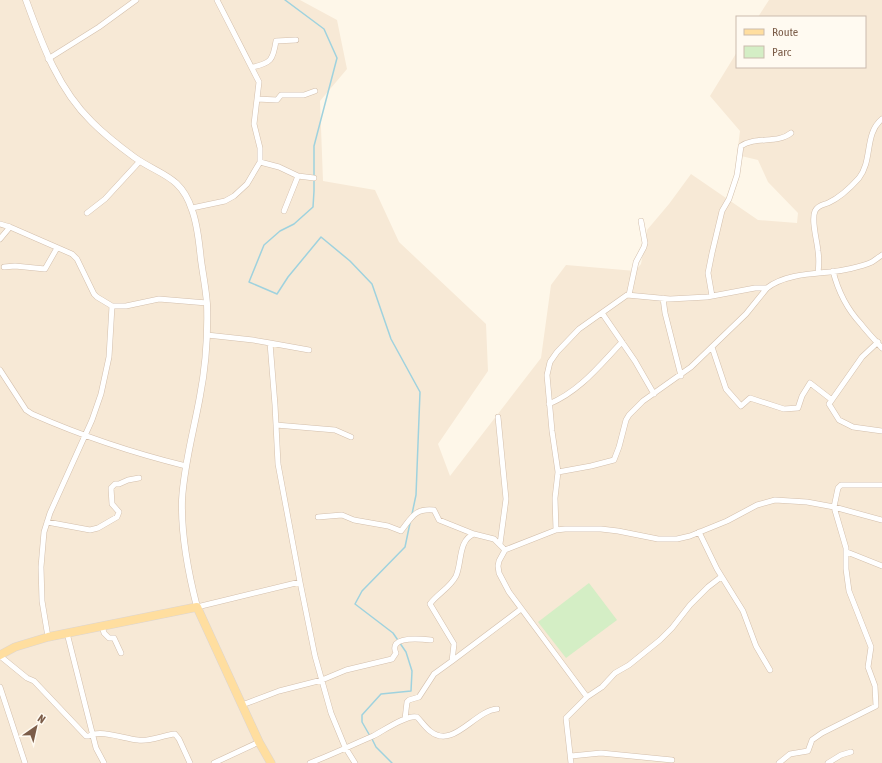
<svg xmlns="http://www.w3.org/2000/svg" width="882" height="763" viewBox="0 0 882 763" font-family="'Asap Condensed',sans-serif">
<rect width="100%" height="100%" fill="#fef7e9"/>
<path fill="#f7e9d6" d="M0 0H300L337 20 347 69 320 101 323 181 375 190 399 242 486 324 488 371 438 444 450 476 541 358 551 285 566 265 635 271 641 264 647 230 669 204 691 174 758 220 797 223 798 213 768 182 758 160 737 155 740 131 710 96 737 52V67H865V17H758L769 0H882V763H0Z"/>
<path fill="#d4eec5" d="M589 583 617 620 566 658 538 622Z"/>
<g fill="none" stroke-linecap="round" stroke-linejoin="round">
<path stroke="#9fd2de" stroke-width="1.5" d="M285 0 324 29 337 58 314 146V191L313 207 294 224 280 231 264 245 249 282 277 294 288 277 321 237 350 261 372 284 391 339 420 392 416 495 412 514
M370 736 362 722V715L381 694 411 691 412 671 406 652 393 633 355 604 362 591 405 547 410 523
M372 739 376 747 392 763"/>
<defs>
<path id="minor" d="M48 59 99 27 136 0
M253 67C271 63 273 60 276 41L296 40
M257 99 277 100 281 95H304L315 91
M260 162 279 167 298 176 314 178
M192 208 225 201 234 196 247 184 260 162V148L254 124 259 82 217 0
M284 211 298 176
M87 213 105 199 140 161
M0 224 10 227 72 254 77 259 94 294 97 297 112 306
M0 239 10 227
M4 267 15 266 45 269 57 248
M833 271C838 291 847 309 861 324 867 332 875 340 882 348
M818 273C819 265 819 258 818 251 817 240 811 220 815 211 818 205 823 205 828 203 839 198 851 187 859 178 873 160 864 134 882 119
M629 295 636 262 644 247 645 243 641 221
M712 296 708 273 712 253 722 211 729 199 737 175 741 146C755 136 778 144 791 133
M663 298 665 313 681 376
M602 313 635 361 654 394
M207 335 253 340 270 343 275 405 278 464 300 582 315 656 331 713 345 747 355 763
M878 342 862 357 829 404 839 420 853 427 882 431
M270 343 309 350
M712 347 726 389 741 406 750 398 784 409 798 408 802 396 810 383 832 400
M0 370 26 410 32 414C82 436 133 453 186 466
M549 404C580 391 599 366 622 342
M498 417 506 499 500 544
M276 425 335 430 351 437
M558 472 552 431 547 375 550 362 557 352 579 329 627 295 670 299 707 297 755 288H767
M318 517 342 515 354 520 388 526 401 531C412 517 415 508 434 510L439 520 474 534
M47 522 90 530 98 528 117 517 119 512 112 504 111 488 115 484H119L128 480 139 478
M556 530 555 498 558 472 591 466 614 460 619 447 626 420 629 415 643 401 691 367 746 314 767 288C784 275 809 274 830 272 841 271 861 267 872 262 875 260 879 257 882 255
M699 532 717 569 743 611 756 646 770 670
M847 552 882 566
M197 607 300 582
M102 626 104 633 109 638H114L121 653
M67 633 96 748 104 763
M48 637 42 601 41 567 44 532 50 513 92 420 101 394 109 357 112 306H126L159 299 207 303
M0 656 27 678 34 681 86 736H89C100 729 125 739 138 740 150 742 163 735 175 734L179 739 190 763
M452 661 521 609
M0 687 25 763
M587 697 602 687 615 673 629 665 660 640 672 628 690 605 708 587 721 577
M242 705 279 691 322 680 346 670 392 659 396 653C395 651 394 647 396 644 402 637 422 639 431 640
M405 719 407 702 409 700 419 697 434 674 452 661 454 644 430 604C437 594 450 588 456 576 462 563 458 540 474 534L494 539 505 550
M571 756 601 753 672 760
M214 763 259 742
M310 763C331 755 352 745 373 736 383 731 407 714 417 717 421 721 425 727 430 731 453 750 474 711 497 709
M571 763 566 718 587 697 509 592 499 573 498 566 499 561 505 550 556 530 565 529H601L618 531 658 539H677L690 536 727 521 757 505 775 500 807 502 834 507 882 520
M779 763 790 754 808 751 812 740 822 733 876 706 875 686 868 667 871 647 849 591 846 569V548L834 507 838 488 841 485H882
M828 763 841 755 851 752"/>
<path id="tertiary" d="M26 0C42 44 58 89 92 122 104 134 119 146 134 157 159 175 181 175 192 210 198 226 199 243 201 260 203 275 206 289 207 304 208 335 206 365 200 396 194 430 184 464 182 500 181 536 188 572 197 607"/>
<path id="primary" d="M0 655 15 647 48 637 197 607 259 742 271 763"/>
</defs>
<use href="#minor" stroke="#d3bfac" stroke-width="6"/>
<use href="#tertiary" stroke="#d3bfac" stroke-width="7"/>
<use href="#primary" stroke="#ddd5d0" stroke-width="9"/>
<use href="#minor" stroke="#fff" stroke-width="5"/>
<use href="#tertiary" stroke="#fff" stroke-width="6"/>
<use href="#primary" stroke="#ffde9f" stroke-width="8"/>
</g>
<rect x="736" y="16" width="130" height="52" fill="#fffaf1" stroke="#cbbbae"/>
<rect x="744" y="29" width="20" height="6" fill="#ffde9f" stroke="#cbbbae"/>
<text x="772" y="36" font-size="12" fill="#7c5d49">Route</text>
<rect x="744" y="46" width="20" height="12" fill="#d4eec5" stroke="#cbbbae"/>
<text x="772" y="56" font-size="12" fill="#7c5d49">Parc</text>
<g transform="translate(36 727) rotate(34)" stroke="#fffaf1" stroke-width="3" paint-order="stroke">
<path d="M0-3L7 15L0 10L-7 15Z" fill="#7c5d49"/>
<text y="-6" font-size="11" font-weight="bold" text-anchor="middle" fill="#7c5d49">N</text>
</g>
</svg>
